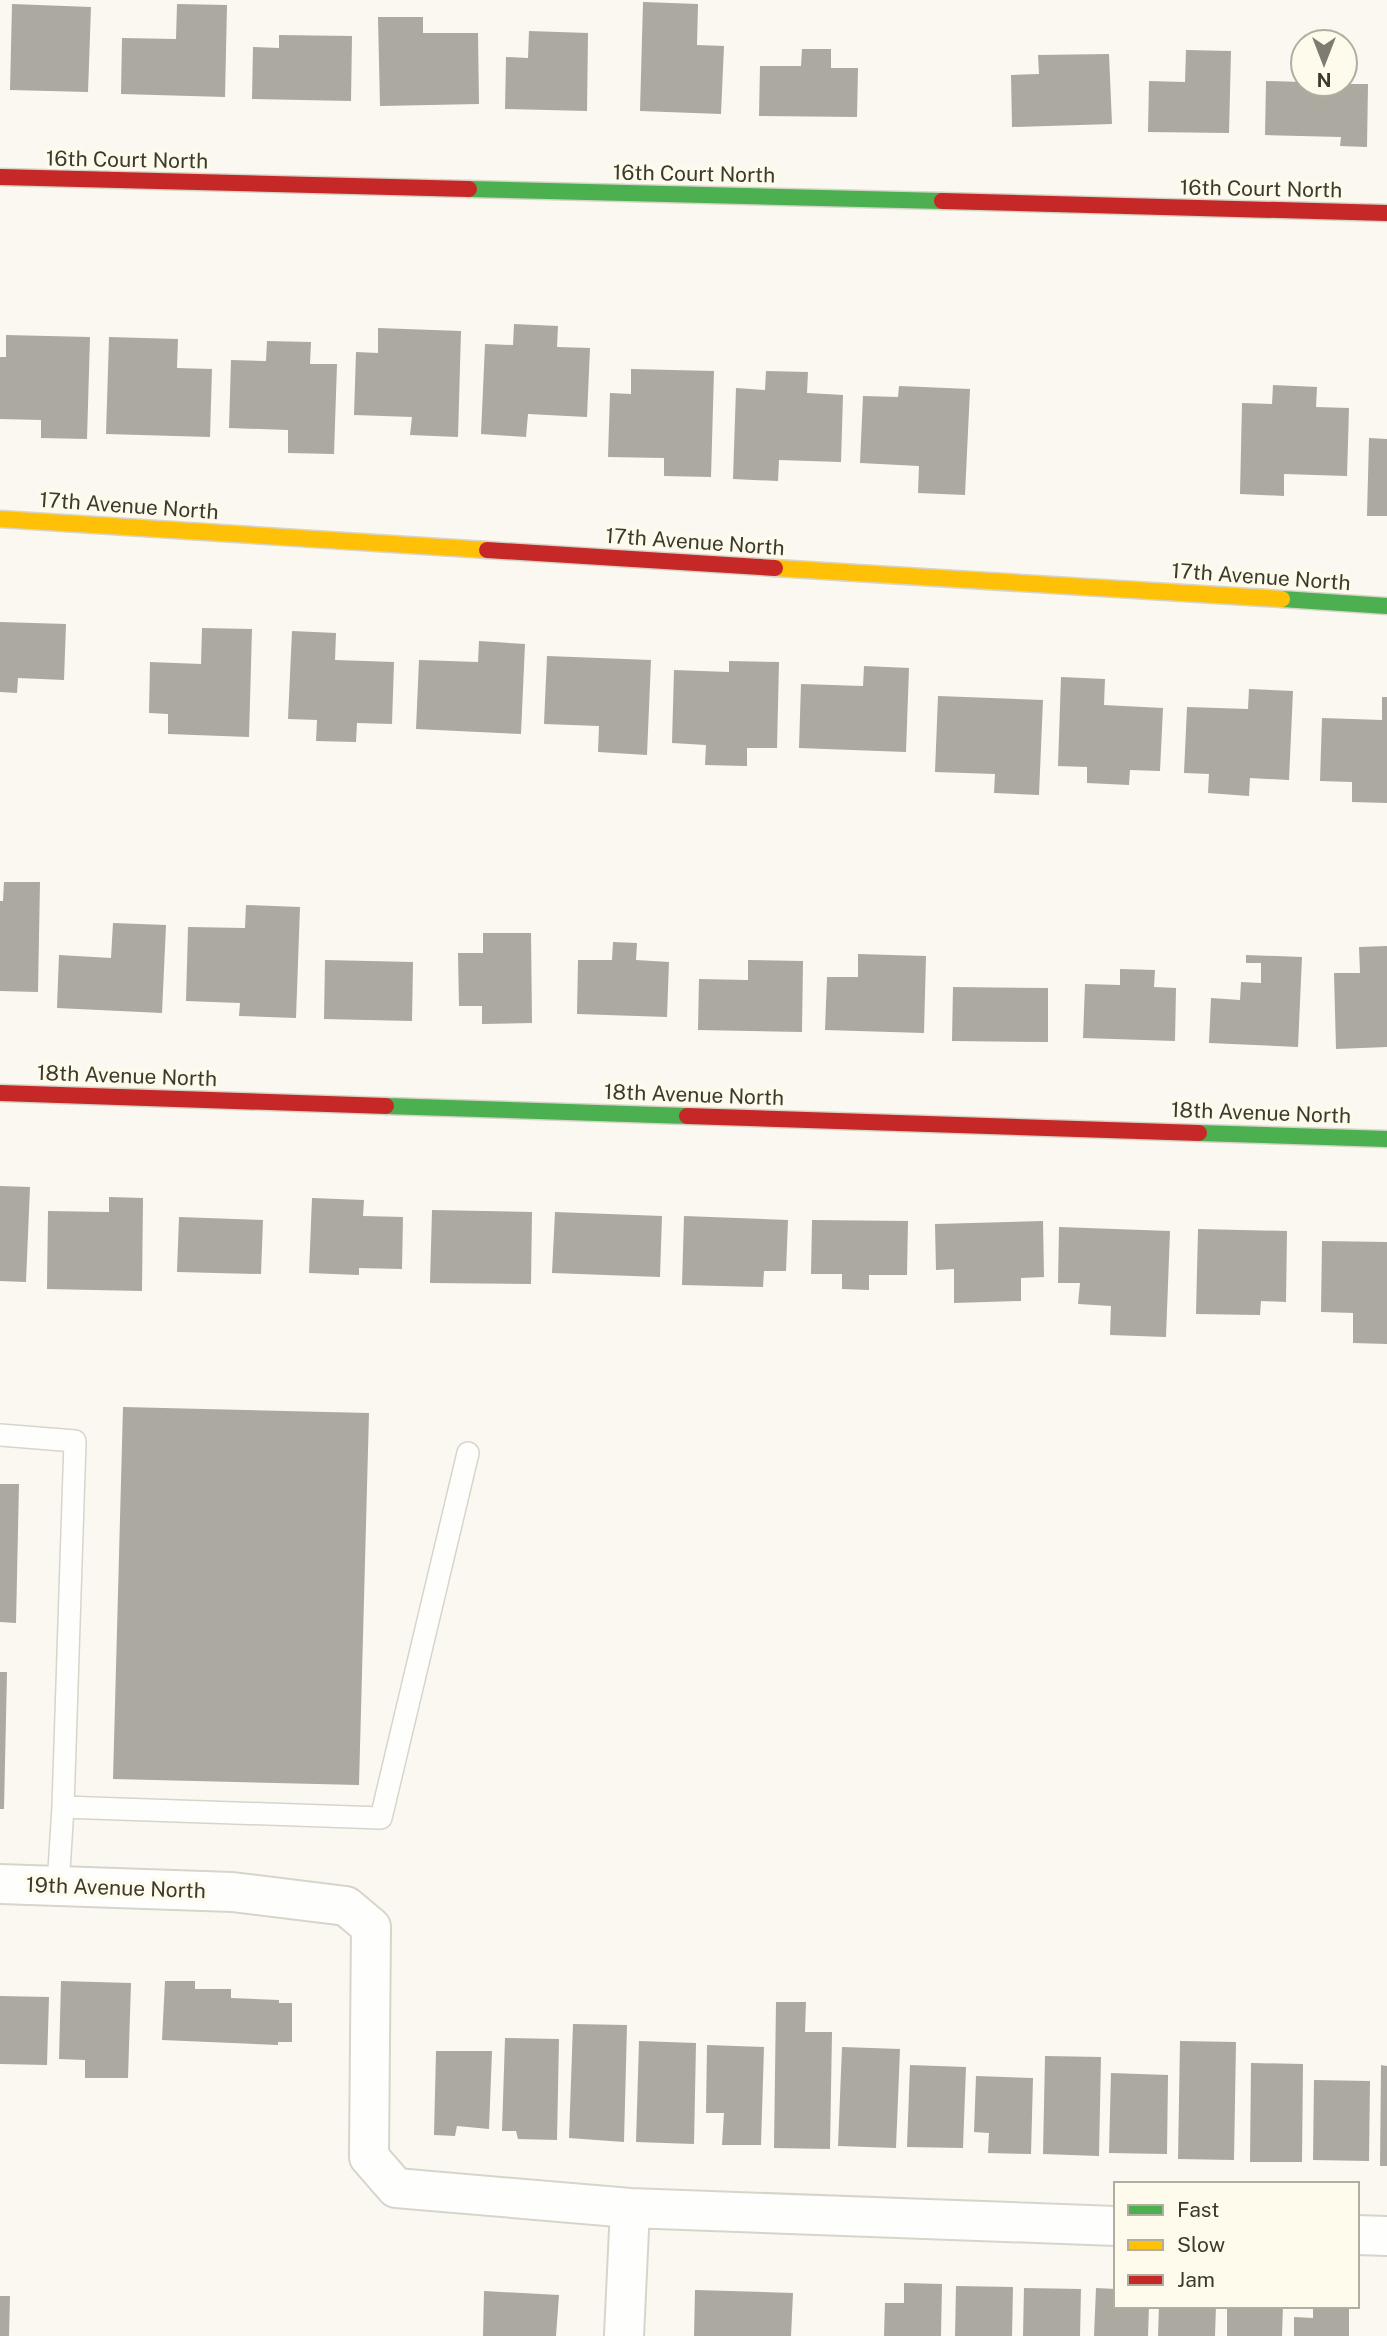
<svg xmlns="http://www.w3.org/2000/svg" width="1387" height="2336" viewBox="0 0 1387 2336" font-family="'Public Sans',sans-serif">
<rect width="100%" height="100%" fill="#faf8f1"/>
<path fill="#aba9a0" d="M643 2 698 4 697 45 724 46 721 114 640 111Z
M12 4 91 7 88 92 10 90Z
M177 4 227 5 225 97 121 94 122 38 176 39Z
M378 17H423V33H478L479 104 380 106Z
M529 31 588 33 587 111 505 109 506 57 528 58Z
M279 35 352 36 351 101 252 99 253 47 279 48Z
M802 49H831V68H858L857 117 759 116 760 66H801Z
M1186 50 1231 51 1229 133 1148 132 1149 81 1185 82Z
M1109 54 1112 124 1012 127 1011 75 1039 74 1038 55Z
M1266 81 1303 82V84H1368L1367 147 1340 146 1341 137 1265 135Z
M514 324 558 326 557 347 590 348 587 417 528 414 526 437 481 434 485 344 513 345Z
M378 328 461 331 458 437 410 435 412 417 354 415 356 352 378 353Z
M6 335 90 337 87 439 41 438V420L0 419V357H6Z
M109 337 178 339 177 368 212 369 210 437 106 434Z
M267 341 311 342 310 364H337L334 454 288 453V430L229 428 231 360 266 361Z
M631 369 714 371 711 477 664 476V458L608 457 610 393 631 394Z
M766 371 808 372 807 393 843 395 841 462 779 460 778 481 733 479 736 388 765 390Z
M1273 385 1317 387 1316 407 1349 408 1347 476 1284 474V496L1240 494 1242 403 1272 404Z
M899 386 970 389 965 495 918 493 919 466 860 463 863 396 898 397Z
M1369 438 1387 439V516H1367Z
M0 622 66 624 64 680 18 678 17 693 0 692Z
M202 628 252 629 249 737 168 734V714L149 713 150 662 201 664Z
M292 631 336 633 335 660 394 662 392 724 357 723 356 742 316 741 317 720 288 719Z
M479 641 525 644 521 734 416 729 419 660 478 662Z
M547 656 651 660 647 755 598 752 599 726 544 724Z
M729 661 779 662 777 748H747V766L705 765 706 745 672 743 674 670 729 672Z
M864 666 909 668 906 752 799 748 801 684 863 686Z
M1061 677 1105 679 1104 705 1163 708 1160 771 1130 770 1129 785 1087 783V767L1058 766Z
M1249 689 1293 691 1289 780 1250 778 1249 796 1208 793 1209 774 1184 773 1187 707 1248 709Z
M938 696 1043 700 1039 795 994 793 995 774 935 772Z
M1382 697H1387V803L1352 802V782L1320 781 1322 718 1382 720Z
M4 882H40L38 992 0 991V901H3Z
M246 905 300 907 296 1018 239 1016 240 1003 186 1001 188 927 245 928Z
M113 923 166 925 162 1013 57 1008 59 955 111 958Z
M483 933H531L532 1023 482 1024V1006H459L458 953H483Z
M613 942 637 943 636 960 669 962 667 1017 577 1014 578 960H612Z
M1387 946V1047L1336 1049 1334 973H1360L1359 947Z
M858 954 926 956 924 1033 825 1030 827 977H858Z
M1246 955 1302 957 1298 1047 1209 1043 1211 998 1240 1000 1241 982 1261 983V963H1246Z
M325 960 413 962 412 1021 324 1019Z
M748 960 803 961 802 1032 698 1030 699 979 748 980Z
M1120 969 1155 970 1154 987 1176 988 1175 1041 1083 1038 1085 984 1120 985Z
M953 987 1048 988V1042L952 1041Z
M0 1186 30 1187 26 1282 0 1281Z
M109 1197 143 1198 142 1291 47 1289 48 1211 109 1212Z
M312 1198 364 1200 363 1216 403 1217 402 1269 359 1268V1275L309 1273Z
M432 1210 532 1212 531 1284 430 1283Z
M555 1212 662 1216 660 1277 552 1273Z
M684 1216 788 1220 786 1271H764L763 1287 682 1285Z
M179 1217 263 1220 261 1274 177 1272Z
M812 1220 908 1221 907 1275H869V1290L842 1289V1274H811Z
M1043 1221 1044 1277 1021 1278V1301L954 1303V1269L936 1270 935 1224Z
M1059 1227 1170 1231 1166 1337 1110 1335 1111 1306 1078 1304 1080 1283H1058Z
M1198 1229 1287 1231 1286 1302 1261 1301 1260 1315 1196 1314Z
M1322 1241 1387 1242V1344L1353 1343V1313L1321 1312Z
M123 1407 369 1413 359 1785 113 1779Z
M0 1484H19L16 1623 0 1622Z
M0 1672H7L4 1809H0Z
M61 1981 131 1983 128 2078H85V2060L59 2059Z
M165 1981H195V1989H231V1998L279 2000V2003H292V2042H278V2045L162 2040Z
M0 1996 49 1997 47 2065 0 2064Z
M776 2002H806L805 2032H832L830 2149 774 2148Z
M573 2024 627 2025 624 2142 569 2138Z
M505 2038 559 2039 557 2140 518 2139 516 2131H502Z
M639 2041 696 2043 694 2144 636 2142Z
M1180 2041 1236 2042 1234 2160 1178 2159Z
M707 2045 764 2047 761 2145H722L724 2113H706Z
M842 2047 900 2049 896 2148 838 2146Z
M436 2051H492L489 2129 457 2126 455 2136 434 2135Z
M1045 2056 1101 2057 1099 2156 1043 2154Z
M1251 2063 1303 2064 1302 2162H1250Z
M910 2065 966 2067 963 2148 907 2147Z
M1381 2065 1387 2066V2166H1380Z
M1111 2073 1168 2075 1167 2154 1109 2153Z
M976 2076 1033 2078 1031 2154 988 2153 989 2133 974 2132Z
M1314 2080 1370 2081 1369 2161 1313 2160Z
M904 2283 942 2284 941 2336H884L885 2303H904Z
M956 2286 1013 2287 1012 2336H955Z
M1024 2288 1081 2289 1080 2336H1023Z
M1096 2288 1116 2289V2306H1149L1148 2336H1094Z
M695 2290 793 2293 791 2336H694Z
M484 2291 559 2295 556 2336H483Z
M0 2296H10L9 2336H0Z
M1159 2306H1216L1215 2336H1158Z
M1227 2306H1283L1282 2336H1227Z
M1313 2306H1349V2336H1294V2317L1313 2318Z"/>
<g fill="none" stroke-linecap="round" stroke-linejoin="round">
<defs>
<path id="lane" d="M0 1435 75 1441 63 1807
M58 1886 63 1807 381 1818 468 1453"/>
<path id="street" d="M0 1884 232 1892 346 1906 371 1927 369 2157 396 2188 630 2208 1116 2226
M1357 2235 1387 2236
M624 2336 630 2208"/>
<path id="fast" d="M469 189 942 201
M1282 599 1387 606
M386 1106 687 1116
M1199 1133 1387 1139"/>
<path id="slow" d="M0 519 487 550
M775 568 1282 599"/>
<path id="jam" d="M0 177 469 189
M942 201 1387 213
M487 550 775 568
M0 1093 386 1106
M687 1116 1199 1133"/>
</defs>
<use href="#lane" stroke="#d7d5ca" stroke-width="24"/>
<use href="#street" stroke="#d7d5ca" stroke-width="42"/>
<use href="#fast" stroke="#d7d5ca" stroke-width="19"/>
<use href="#slow" stroke="#d7d5ca" stroke-width="19"/>
<use href="#jam" stroke="#d7d5ca" stroke-width="19"/>
<use href="#lane" stroke="#fefefd" stroke-width="21"/>
<use href="#street" stroke="#fefefd" stroke-width="38"/>
<use href="#fast" stroke="#4caf50" stroke-width="16"/>
<use href="#slow" stroke="#ffc107" stroke-width="16"/>
<use href="#jam" stroke="#c62828" stroke-width="16"/>
</g>
<g text-anchor="middle" stroke-width="7" stroke-linejoin="round" paint-order="stroke">
<g font-size="21" fill="#3c3a2b" stroke="#fefbed">
<text transform="translate(127 160) rotate(1)" y="7">16th Court North</text>
<text transform="translate(694 174) rotate(1)" y="7">16th Court North</text>
<text transform="translate(1261 189) rotate(1)" y="7">16th Court North</text>
<text transform="translate(129 506) rotate(4)" y="7">17th Avenue North</text>
<text transform="translate(695 542) rotate(4)" y="7">17th Avenue North</text>
<text transform="translate(1261 577) rotate(4)" y="7">17th Avenue North</text>
<text transform="translate(127 1076) rotate(2)" y="7">18th Avenue North</text>
<text transform="translate(694 1095) rotate(2)" y="7">18th Avenue North</text>
<text transform="translate(1261 1113) rotate(2)" y="7">18th Avenue North</text>
<text transform="translate(116 1888) rotate(2)" y="7">19th Avenue North</text>
</g>
</g>
<rect x="1114" y="2182" width="245" height="126" fill="#fefbed" stroke="#b0ae9f" stroke-width="2"/>
<rect x="1128" y="2205" width="35" height="10" fill="#4caf50" stroke="#b0ae9f" stroke-width="2"/>
<text x="1177" y="2217" font-size="21" fill="#3c3a2b">Fast</text>
<rect x="1128" y="2240" width="35" height="10" fill="#ffc107" stroke="#b0ae9f" stroke-width="2"/>
<text x="1177" y="2252" font-size="21" fill="#3c3a2b">Slow</text>
<rect x="1128" y="2275" width="35" height="10" fill="#c62828" stroke="#b0ae9f" stroke-width="2"/>
<text x="1177" y="2287" font-size="21" fill="#3c3a2b">Jam</text>
<g transform="translate(1324 63) rotate(180)"><circle r="33" fill="#fefbed" stroke="#b0ae9f" stroke-width="2"/>
<path d="M0-5L12 26L0 18L-12 26Z" fill="#7e7c70"/>
<text y="-10" font-size="19" font-weight="bold" text-anchor="middle" fill="#3c3a2b">N</text>
</g>
</svg>
